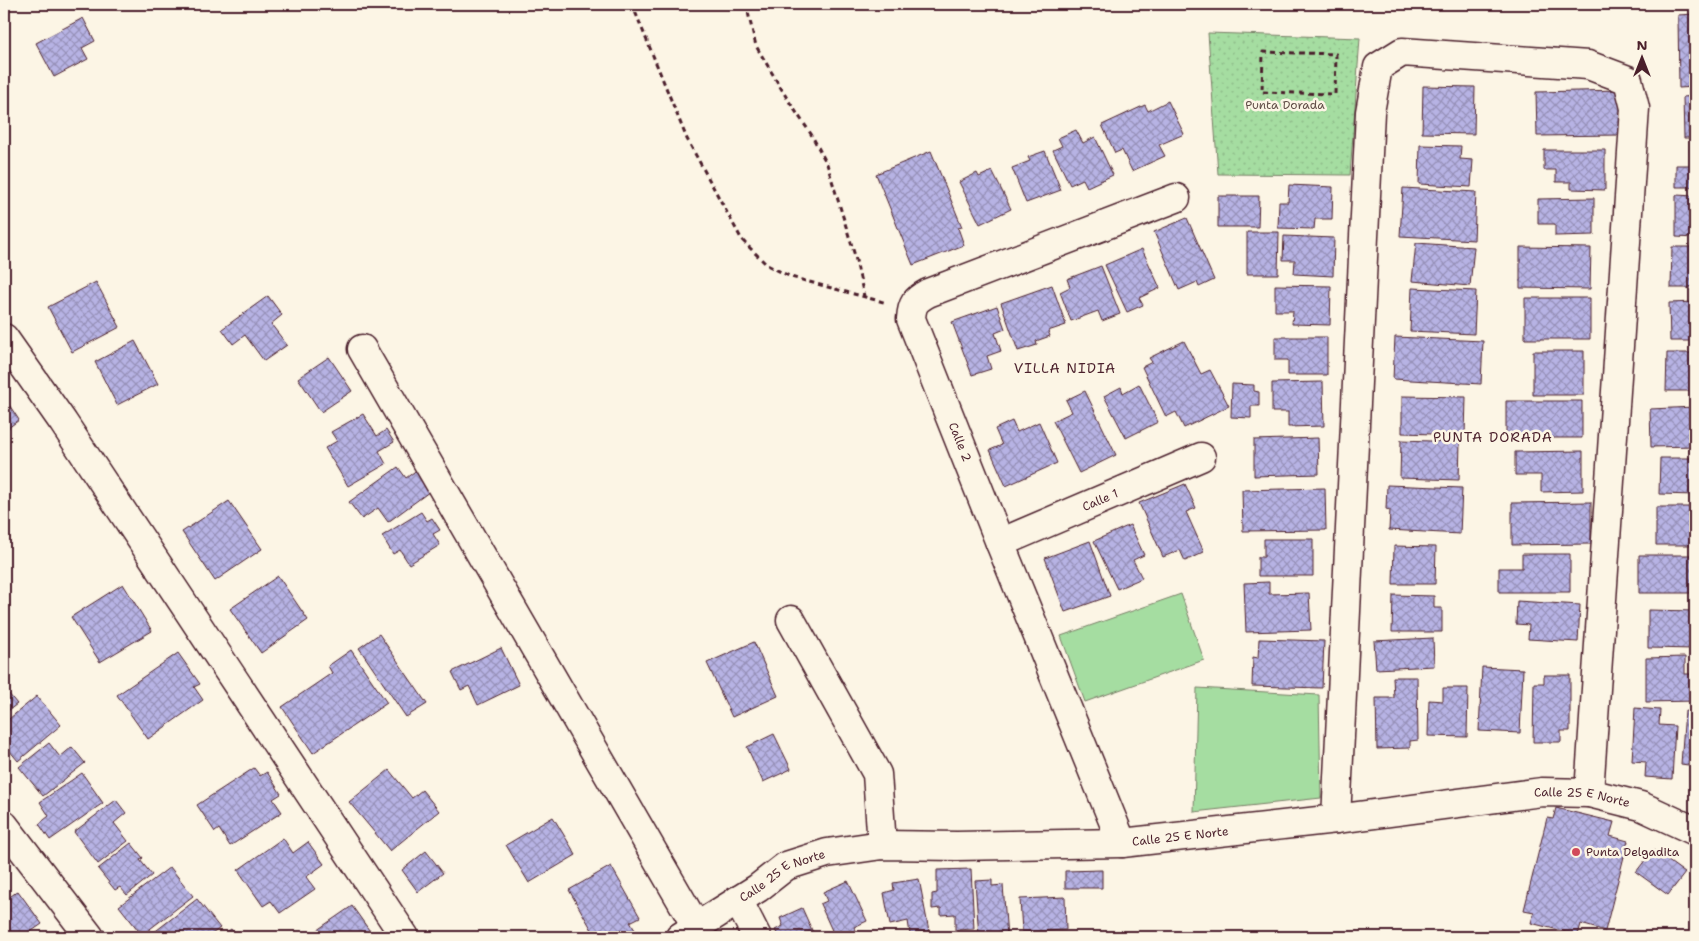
<svg xmlns="http://www.w3.org/2000/svg" width="1699" height="941" viewBox="0 0 1699 941" font-family="'Shantell Sans',sans-serif">
<defs>
<pattern id="park-dots" width="8" height="8" patternUnits="userSpaceOnUse" patternTransform="scale(1.25)"><rect width="8" height="8" fill="#a5dda1"/><path d="M2 2h.1M6 6h.1" fill="none" stroke="#90bd8b" stroke-width="1.8" stroke-linecap="round"/></pattern>
<pattern id="building-cross-hatch" width="8" height="8" patternUnits="userSpaceOnUse" patternTransform="scale(1.25)"><rect width="8" height="8" fill="#b7b3e4"/><path d="M0 0l8 8M0 8l8-8" fill="none" stroke="#9791b9"/></pattern>
</defs>
<rect width="100%" height="100%" fill="#fcf5e5"/>
<filter id="ink" filterUnits="userSpaceOnUse"><feTurbulence type="fractalNoise" baseFrequency=".02" numOctaves="2"/><feDisplacementMap in="SourceGraphic" scale="10" xChannelSelector="R" yChannelSelector="G"/><feConvolveMatrix kernelMatrix="1 2 1 2 8 2 1 2 1" color-interpolation-filters="sRGB"/></filter>
<g filter="url(#ink)">
<path fill="#a5dda1" stroke="#787e66" d="M1181 594 1204 660 1085 702 1061 636Z
M1197 688 1319 695 1321 798 1194 812Z"/>
<path fill="url(#park-dots)" stroke="#787e66" d="M1208 33 1360 38 1350 175 1218 174Z"/>
<path fill="url(#building-cross-hatch)" stroke="#4a1f2b" d="M1695 14V87L1679 88 1678 15Z
M83 18 95 41 82 48 88 59 54 77 36 43Z
M1423 86 1475 87 1474 134 1422 133Z
M1620 90 1621 135 1537 136 1536 92Z
M1695 96V138H1684L1683 97Z
M1168 101 1184 134 1159 145 1165 156 1132 171 1122 150 1115 153 1102 125 1145 105 1148 111Z
M1076 130 1083 143 1095 137 1113 175 1087 187 1083 179 1070 185 1053 150 1062 146 1058 138Z
M1420 145 1461 146 1460 159 1473 160 1471 187 1419 184Z
M1690 149H1695V187H1676V165H1691Z
M1544 150H1605V190L1571 189V182H1556V170H1544Z
M931 151 962 227 958 228 964 245 913 265 876 174Z
M1045 151 1061 190 1026 203 1012 168 1030 161 1028 157Z
M992 171 1011 209 980 224 959 182 977 173 979 177Z
M1289 185 1333 187 1332 219H1315L1314 229 1278 228 1279 202H1288Z
M1403 188 1476 192 1474 240 1400 236Z
M1676 195 1695 196V238L1676 237Z
M1218 196H1259L1258 227H1218Z
M1594 198V235L1555 236V224H1538V199Z
M1187 218 1214 280 1199 287 1197 282 1179 290 1154 232Z
M1247 232H1279L1278 274H1247Z
M1284 236 1334 238 1333 276 1294 274 1295 260H1283Z
M1416 243 1474 247 1470 286 1412 281Z
M1520 247 1591 248 1590 289 1520 288Z
M1672 247H1695V288H1671Z
M1142 249 1160 288 1139 298 1143 305 1127 312 1105 265Z
M1101 266 1120 314 1102 321 1098 311 1071 321 1060 292 1070 287 1067 279Z
M96 282 120 327 72 352 48 307Z
M1052 285 1066 325 1048 331 1050 336 1036 341 1037 345 1018 351 1001 303Z
M1275 285 1331 286 1330 325 1292 324 1293 311H1275Z
M1412 288 1476 291 1474 334 1410 331Z
M268 296 282 315 271 324 287 345 264 361 245 335 233 344 222 329Z
M1525 298H1590V339H1525Z
M1695 302V341H1670L1669 303Z
M997 306 1005 329 995 333 1001 351 987 356 991 369 972 375 952 322Z
M1275 337H1327V375H1288V360H1275Z
M1395 337 1483 341 1481 384 1393 379Z
M135 341 158 384 117 405 95 362Z
M1184 341 1201 374 1210 370 1229 406 1184 428 1176 412 1166 417 1142 367 1152 362 1149 358Z
M1533 351H1584V395H1533Z
M1667 353H1695V391H1666Z
M329 357 352 391 321 412 298 378Z
M1323 382 1324 426 1288 427V412H1272V383Z
M1139 384 1158 422 1126 438 1104 396 1121 387 1123 393Z
M1232 384 1254 385V391L1259 392V406H1251V418L1231 417Z
M1085 391 1116 455 1079 473 1053 421 1072 412 1066 400Z
M1402 396 1466 397 1465 435 1402 433Z
M4 397 19 420 4 431Z
M1506 401H1582V438H1506Z
M1695 407V446L1651 447 1650 409Z
M363 414 377 436 386 430 394 442 379 451 386 464 348 486 325 448 337 441 331 432Z
M1012 421 1017 432 1039 422 1057 463 1006 486 990 450 1002 445 995 429Z
M1318 438 1319 474 1254 476V440Z
M1401 440 1460 442 1459 480 1400 478Z
M1583 451V491L1541 492V475H1515V452Z
M1660 458H1695V495L1659 494Z
M398 467 406 478 418 469 433 489 388 522 378 508 362 519 349 502Z
M1185 484 1196 508 1186 512 1204 552 1185 561 1180 550 1163 557 1139 503Z
M1387 485 1462 488 1460 534 1389 530 1390 510 1386 509Z
M1325 488 1326 530 1243 531 1242 490Z
M229 501 262 549 215 581 182 532Z
M1591 502V544L1512 545V503Z
M1656 507H1695V545H1656Z
M421 512 427 521 432 518 440 530 433 534 440 545 409 564 400 550 393 554 382 536Z
M1130 525 1144 555 1133 560 1142 578 1117 589 1094 541Z
M1264 539H1313V576H1258V557H1264Z
M1090 541 1110 596 1065 612 1045 558Z
M1394 546 1436 547 1435 584H1393Z
M1522 554H1570V592H1499V568H1522Z
M1639 555H1695V593H1639Z
M278 576 308 620 261 653 230 609Z
M1269 582V594L1309 593 1311 630 1246 632 1244 583Z
M123 584 152 631 100 662 71 617Z
M1393 595 1434 596V608H1442V632H1392Z
M1517 601 1580 605 1578 642 1528 639 1529 625 1516 624Z
M1648 610 1695 611V649L1648 648Z
M379 634 427 704 406 717 359 648Z
M1433 638 1434 666 1376 669 1374 641Z
M1259 639 1324 641 1322 688 1252 686 1253 657 1258 658Z
M754 642 778 696 732 717 707 663Z
M501 648 519 685 478 705 469 686 461 690 452 672Z
M351 650 387 703 313 753 282 707 332 673 328 666Z
M178 653 200 684 194 687 203 700 148 739 117 695Z
M1685 657V674H1695V701L1646 702V658Z
M1482 667 1523 669 1520 733 1479 731Z
M1544 675H1570V731H1561V742H1533L1534 683H1544Z
M1393 677H1417L1418 740 1410 741V748L1377 749 1376 698H1394Z
M4 688 17 704 4 714Z
M1443 688H1468L1467 737 1428 736 1429 700 1443 701Z
M37 696 61 725 18 761 4 744V723Z
M1635 708 1660 710 1659 725 1675 726 1672 779 1645 777 1646 762 1632 761Z
M1685 711 1695 712V766L1681 764Z
M774 734 791 769 763 782 747 747Z
M49 743 60 757 72 747 85 763 43 796 19 767Z
M254 768 260 776 267 772 281 794 273 799 282 812 230 846 219 829 215 832 197 805Z
M389 770 412 798 422 790 439 811 390 851 349 802Z
M82 773 103 803 50 840 39 824 49 816 40 802Z
M116 800 126 813 114 823 128 841 98 864 74 832Z
M1556 808 1614 822 1610 836 1628 841 1605 931 1581 924 1578 935 1531 923 1534 912 1524 910 1547 818 1553 819Z
M553 817 576 855 529 883 506 845Z
M283 838 293 853 308 842 324 864 306 877 315 889 280 913 271 901 263 906 238 870Z
M131 843 143 858 140 860 152 875 127 895 120 887 115 890 98 869Z
M1653 850 1685 873 1668 895 1636 872Z
M426 851 443 873 418 892 402 870Z
M611 866 640 917 630 922 635 930 622 937H615L611 930 596 937 569 890Z
M170 867 193 896 142 935 119 906Z
M971 869 974 929 955 930V914L941 915V908L932 909V894L937 893V870Z
M1102 870V888H1065V871Z
M919 879 929 931 910 934 908 921 890 925 884 893 894 890 893 883Z
M992 880V886L1003 885 1007 937H979L975 881Z
M848 881 867 921 854 927 859 937H835L820 904 827 901 823 892Z
M18 891 42 924 23 937H4V901Z
M1065 897 1066 930 1022 932 1020 899Z
M197 899 220 928 208 937H148Z
M352 906 374 937H307Z
M802 908 815 937H779L775 930 783 926 780 918Z
M231 929 237 937H220Z"/>
<g fill="none" stroke-linecap="round" stroke-linejoin="round">
<defs>
<g id="minor">
<path d="M4 338 63 422 405 937"/>
<path d="M362 349 696 926"/>
<path id="s1" d="M1000 543 1201 457"/>
<path d="M791 620 877 774 882 845"/>
<path d="M1336 819 1370 112 1378 67 1402 52 1588 65 1628 80 1635 108 1589 793"/>
<path d="M4 825 90 937"/>
<path d="M1122 843 1000 543 911 319C912 304 915 300 928 293L1176 198"/>
<path d="M738 900 757 937"/>
</g>
<g id="tertiary">
<path id="s2" d="M680 937 758 888 786 866 827 853 882 845 957 846 1122 843 1336 819 1542 792 1589 793 1641 806 1695 831"/>
</g>
</defs>
<use href="#minor" stroke="#4a1f2b" stroke-width="31"/>
<use href="#tertiary" stroke="#4a1f2b" stroke-width="31"/>
<path stroke="#4a1f2b" stroke-width="3" stroke-dasharray="5 4" stroke-linecap="butt" d="M632 4 687 139 742 240 767 265 791 277 887 303
M746 4 756 46 788 100 811 134 827 164 855 256 864 296
M1263 52 1336 54 1335 94 1262 92Z"/>
<use href="#minor" stroke="#fcf5e5" stroke-width="28"/>
<use href="#tertiary" stroke="#fcf5e5" stroke-width="28"/>
</g>
</g>
<circle fill="#d1495b" stroke="#fcf5e5" stroke-width="2" cx="1576" cy="852" r="5"/>
<g text-anchor="middle" stroke-width="5" stroke-linejoin="round" paint-order="stroke">
<g font-size="12" fill="#614e48" stroke="#fcf5e5">
<text x="1285" y="109">Punta Dorada</text>
</g>
<g font-size="12" fill="#4a1f2b" stroke="#fcf5e5">
<text transform="translate(960 442) rotate(68)" y="4">Calle 2</text>
<text dy="4" stroke="none"><textPath href="#s1" startOffset="109">Calle 1</textPath></text>
<text dy="4" stroke="none"><textPath href="#s2" startOffset="930">Calle 25 E Norte</textPath></text>
<text dy="4" stroke="none"><textPath href="#s2" startOffset="525">Calle 25 E Norte</textPath></text>
<text dy="4" stroke="none"><textPath href="#s2" startOffset="120">Calle 25 E Norte</textPath></text>
</g>
<g font-size="12" fill="#4a1f2b" stroke="#fcf5e5" text-anchor="start">
<text x="1586" y="856">Punta Delgadita</text>
</g>
<g font-size="14" letter-spacing="1" fill="#4a1f2b" stroke="#fcf5e5">
<text x="1065" y="373">VILLA NIDIA</text>
<text x="1493" y="442">PUNTA DORADA</text>
</g>
</g>
<rect width="1699" height="941" fill="none" stroke="#fcf5e5" stroke-width="20"/>
<rect x="10" y="10" width="1679" height="921" fill="none" stroke="#4a1f2b" stroke-width="2" filter="url(#ink)"/>
<g transform="translate(1642 58)" stroke="#fcf5e5" stroke-width="4" paint-order="stroke">
<path d="M0-4L9 19L0 12L-9 19Z" fill="#4a1f2b"/>
<text y="-8" font-size="14" font-weight="bold" text-anchor="middle" fill="#4a1f2b">N</text>
</g>
</svg>
